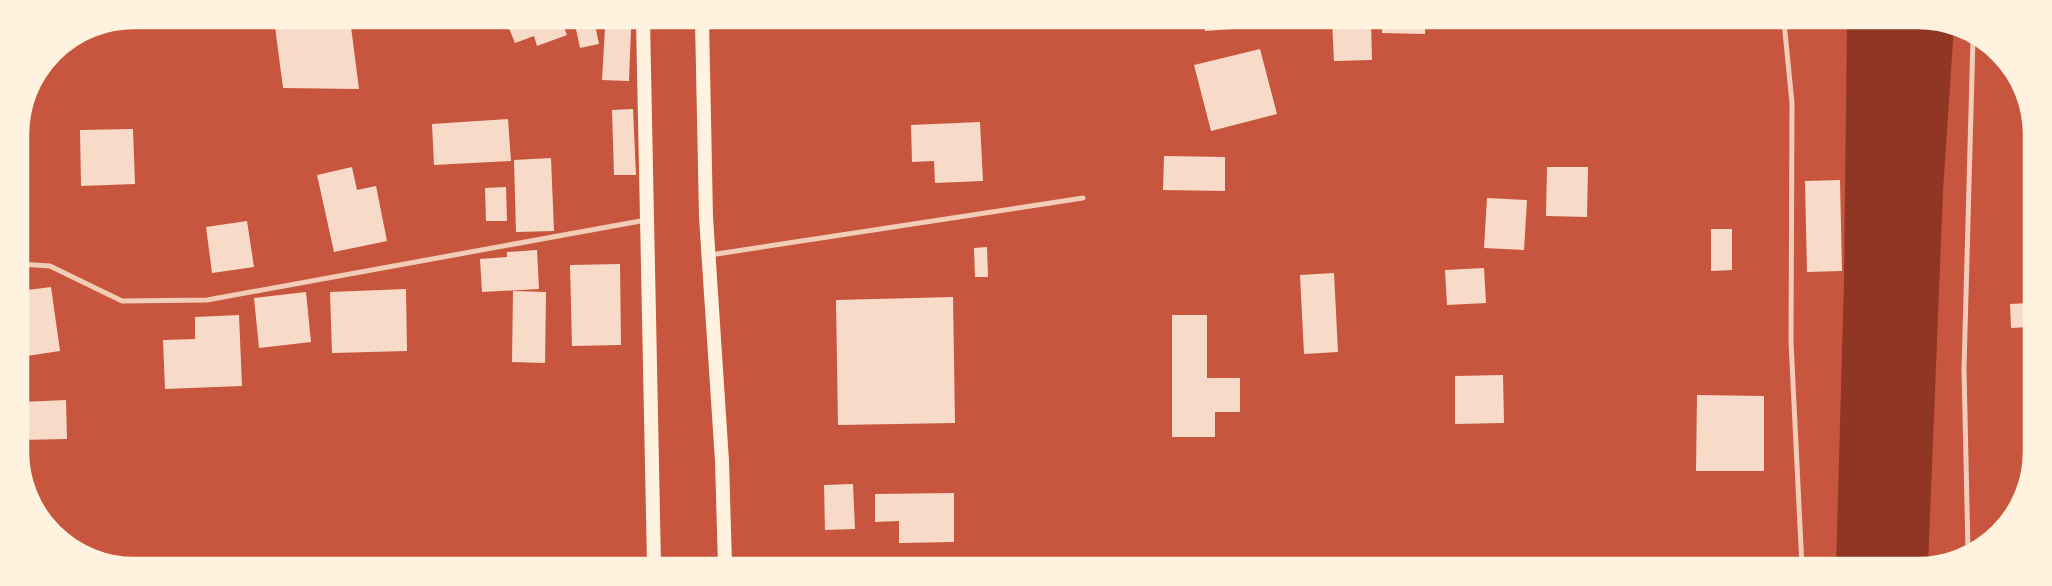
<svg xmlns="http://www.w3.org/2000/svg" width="2052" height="586" viewBox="0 0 2052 586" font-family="Rubik,sans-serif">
<rect width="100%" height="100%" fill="#c8553d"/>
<path fill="#8f3625" d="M1847 22 1948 23 1954 26 1943 191 1928 566 1926 567H1836L1844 280Z"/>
<path fill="#f7dbc8" d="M274 19H350L359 89 283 88Z
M516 20H561L567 35 537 46 534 36 515 43 507 23Z
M574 20H594L599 44 580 48Z
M1205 21H1246L1247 28 1205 31Z
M1332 21H1371L1372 60 1334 61Z
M1382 21H1425V34L1382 33Z
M605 28 631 29 629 81 602 80Z
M1260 49 1277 114 1211 131 1194 65Z
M633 109 636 175H614L612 110Z
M508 119 511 161 434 165 432 124Z
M980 122 983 181 935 183 934 161 912 162 911 125Z
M133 129 135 184 81 186 80 130Z
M1164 156 1225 157V191L1163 190Z
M551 158 554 231 516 232 514 160Z
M352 167 357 190 376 186 387 241 334 252 317 175Z
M1547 167H1588L1587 217 1546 216Z
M1840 180 1842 271 1807 272 1805 181Z
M506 187 507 221H486L485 188Z
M1487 198 1527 200 1524 250 1484 248Z
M247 221 254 267 212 273 206 227Z
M1711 229H1732V270L1711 271Z
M987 247 988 277H975L974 248Z
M537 250 539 289 482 292 480 259 507 257V252Z
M620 264 621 345 572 346 570 265Z
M1484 268 1486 303 1447 305 1445 270Z
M1334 273 1338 352 1304 354 1300 275Z
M51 287 60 351 20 357V291Z
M406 289 407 351 332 353 330 292Z
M513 291 546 292 545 363 512 362Z
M306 292 311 342 259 348 254 298Z
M953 297 955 423 838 425 836 300Z
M2030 303V327L2011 328 2010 304Z
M239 315 242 386 165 389 163 340 195 339V317Z
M1172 315H1207V378H1240V412H1215V437H1172Z
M1503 375 1504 423 1455 424V376Z
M1697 395 1764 396V471H1696Z
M66 400 67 439 21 440V402Z
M853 484 855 529 825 530 824 485Z
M954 493V542L899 543V521L875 522V494Z"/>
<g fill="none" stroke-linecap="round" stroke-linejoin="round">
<path stroke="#f1ccb7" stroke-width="5" d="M1784 22 1792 103 1791 342 1802 567
M710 255 1083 198
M20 264 50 266 122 301 207 300 646 220
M1968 551 1964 369 1973 38"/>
<path stroke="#fff3e0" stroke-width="10" d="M702 24 722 20"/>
<path stroke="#fff3e0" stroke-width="14" d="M643 20 654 564
M702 20 706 217 722 461 725 565"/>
</g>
<path d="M0 0H2052V586H0ZM134 28H1918A106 106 0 0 1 2024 134V452A106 106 0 0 1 1918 558H134A106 106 0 0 1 28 452V134A106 106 0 0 1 134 28Z" fill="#fff3e0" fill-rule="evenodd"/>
<path fill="none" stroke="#fff3e0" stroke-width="2.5" d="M134 28H1918A106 106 0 0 1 2024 134V452A106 106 0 0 1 1918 558H134A106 106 0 0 1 28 452V134A106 106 0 0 1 134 28Z"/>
</svg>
